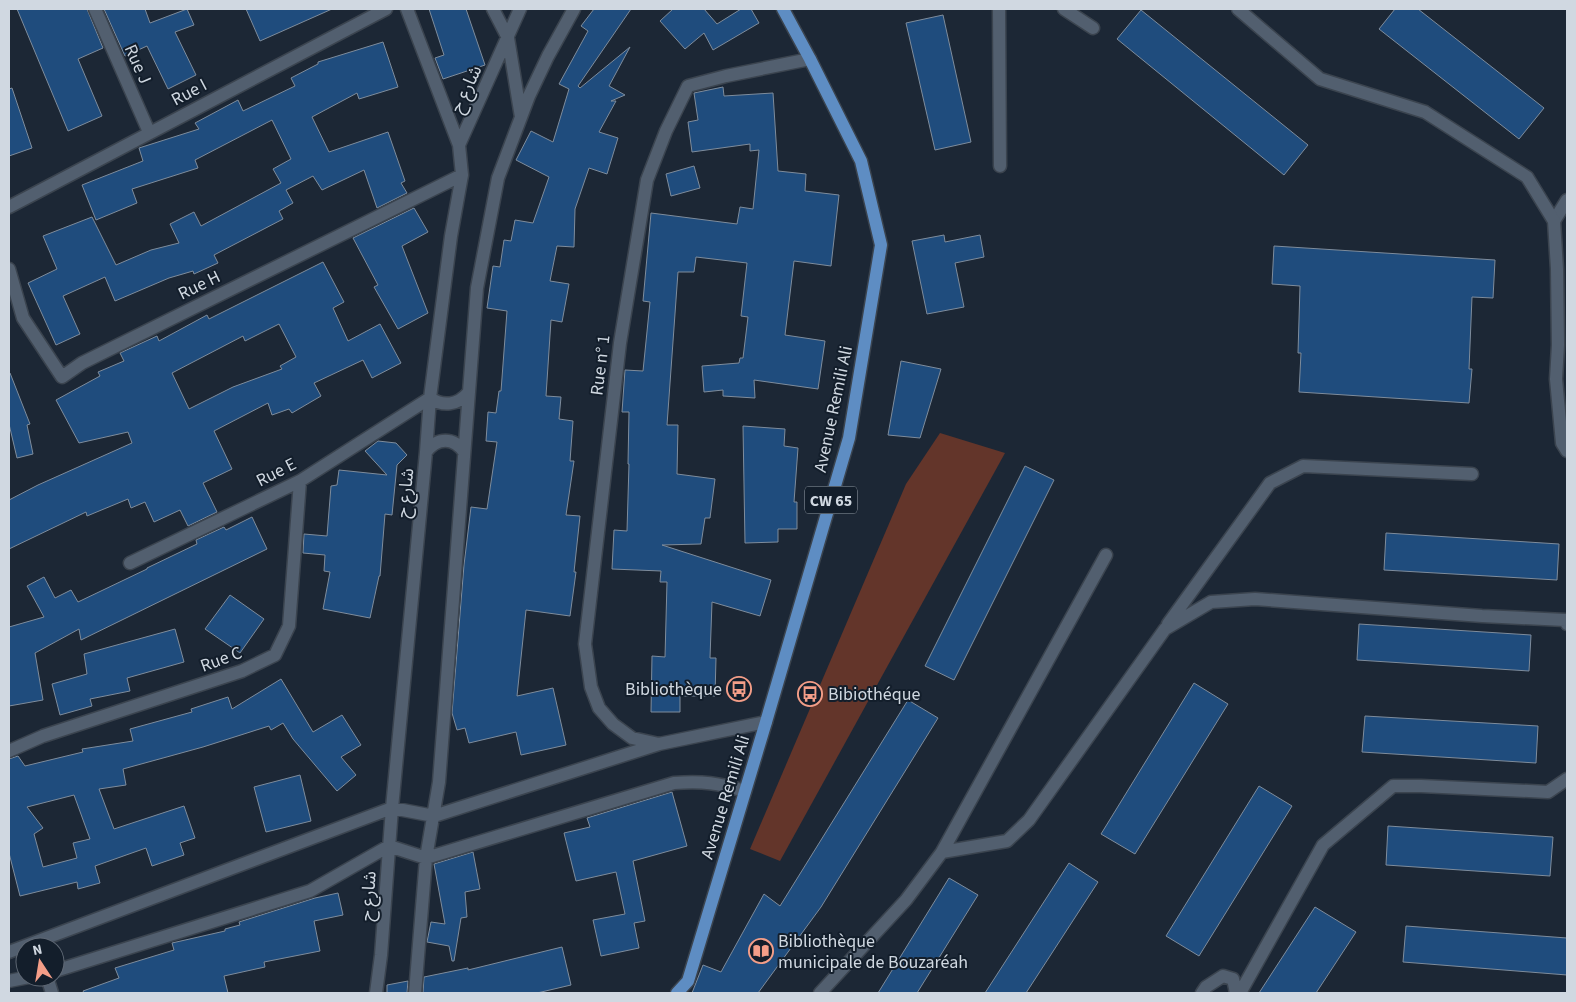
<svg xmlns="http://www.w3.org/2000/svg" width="1576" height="1002" viewBox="0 0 1576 1002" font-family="'Source Sans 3','Noto Sans Arabic',sans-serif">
<rect width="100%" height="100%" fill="#1c2735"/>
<path fill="#63352a" d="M940 433 1005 453 780 861 750 849 906 484Z"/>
<path fill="#1f4c7d" stroke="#7e8c9c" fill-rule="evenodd" d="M17 9H87L103 48 78 59 102 116 68 131Z
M104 9H145L150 23 187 9 194 25 175 32 196 75 168 89 147 46 125 56Z
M246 9H332L260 41Z
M429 9H466L485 65 443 79 435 58 444 55Z
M594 9H631L578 86 580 88 630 47 609 86 625 95 611 101H616L599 132 618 138 607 174 589 168 575 209 574 247 557 246 550 281 569 284 562 322 551 320 546 396 561 397 559 419 573 421 570 461H574L566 515 580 516 574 572H576L570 616 526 610 517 696 553 688 566 745 521 755 516 732 469 743 465 728 457 730 452 713 464 565 471 507 487 509 497 442 486 441 488 412 496 413 499 391H501L507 311 487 308 493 266 500 267 504 240 511 241 515 220 533 223 549 177 516 160 531 131 553 142 569 89 559 84 588 31 581 26Z
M673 9H704L717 24 741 9H751L759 23 713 50 704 33 685 49 660 21Z
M1395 9H1418L1544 108 1519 139 1379 29Z
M1141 10 1308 145 1284 175 1117 39Z
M943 15 971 142 935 150 906 23Z
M383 42 398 87 359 99 357 93 312 117 329 152 388 132 405 181 401 183 407 193 377 208 364 170 322 190 313 176 286 190 293 203 279 211 283 219 214 255 218 263 194 274 193 271 169 278 115 301 105 277 63 296 80 334 56 345 28 283 57 269 43 236 92 217 116 265 151 250 179 243 170 224 194 212 201 226 281 183 273 169 291 159 272 120 195 160 198 168 132 189 137 203 96 220 82 185 143 161 139 148 199 129 195 123 238 100 243 111 295 86 291 78 318 64V62Z
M723 87 724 96 773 93 778 171 806 174 805 191 839 195 831 266 794 261 785 335 825 341 818 389 754 380 755 398 723 396V390L704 392 702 366 739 363 740 358H743L748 317 741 316 747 263 696 257 694 272H678L667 425H678L677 474 715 479 710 518H705L701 544 662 545 771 580 760 616 712 602 710 658H716L715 696H680V712H651L652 656 665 657 667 582H660L661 571 612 569 614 530 627 531 629 464H628L629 412H622L625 370 643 371 650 302 643 301 651 213 737 224 740 207 753 209 759 150 750 151V144L692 152 688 122 698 120 694 93Z
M12 88 32 148 9 156V89Z
M694 166 700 188 671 196 666 174Z
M414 208 428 232 402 246 428 313 398 329 374 287 378 285 353 238Z
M944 235 945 242 980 235 984 257 955 263 964 307 927 314 912 241Z
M1274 246 1495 260 1493 298 1472 297 1469 369H1472L1469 403 1299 392 1301 353H1298L1300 286 1272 284Z
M323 262 344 302 333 308 348 341 380 324 401 363 372 378 363 360 314 383 321 396 292 413 289 409 272 415 268 403 214 431 232 469 203 483 217 512 188 526 180 510 154 522 145 502 131 508 128 499 87 516 86 512 9 549V500L38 485 132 443 128 432 79 443 56 400 100 376 98 372 124 361 120 353 157 336 159 341 207 315 209 319ZM279 324 296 357 280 366 282 369 233 387 189 409 172 373 243 336 245 341Z
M901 361 941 369 920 438 888 435Z
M9 373H10L30 424 27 425 33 454 17 458 9 424Z
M743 426 785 429 784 446 798 448 794 502H797V529H778V542L745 543Z
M378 441 396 443 407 455 397 465 392 515 385 514 380 576H379L370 618 323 609 330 572 324 571 325 555 303 553 304 534 327 536 331 486 337 485 339 470 387 475 365 451Z
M1025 466 1054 480 954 680 925 666Z
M252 517 267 549 81 640 79 629 35 653 43 700 9 706V627L44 617 27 586 44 577 55 598 71 590 78 602 147 569V568L197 544 196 540 224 527 226 530Z
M1386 533 1559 544 1557 580 1384 570Z
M230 595 264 619 240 653 205 629Z
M1359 624 1531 635 1529 671 1357 660Z
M175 629 184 662 127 678 130 691 90 699 92 706 60 715 52 684 87 674 84 654Z
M281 679 313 732 342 715 361 745 341 757 356 775 337 791 293 739 283 723 271 730 269 726 203 747 123 769 126 785 99 789 114 829 184 806 195 838 180 843 184 855 152 866 146 848 95 866 100 883 78 889 77 882 20 896 9 853V759L18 756 25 766 83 752 82 749 133 741 130 729 192 712 191 709 228 697 232 709ZM74 795 90 839 73 843 77 858 43 867 34 834 43 828 27 807Z
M1194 683 1228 704 1135 854 1101 834Z
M908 700 938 718 821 907 758 993H692L703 965 721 972 764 894 780 906Z
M1365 716 1538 726 1536 763 1362 752Z
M300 775 311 821 266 832 254 787Z
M1259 786 1292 806 1199 956 1166 936Z
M672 792 687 846 633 861 645 921 634 923 639 948 601 956 593 920 625 914 616 872 576 881 564 833 590 827 587 818Z
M1388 826 1553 837 1550 876 1386 865Z
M473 852 480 889 465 892 467 917 461 918 454 961H452L449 946 427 942 431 922 445 924 434 864Z
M1069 863 1098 882 1026 993H985Z
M949 878 978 895 917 993H878Z
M338 893 343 915 314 921 320 951 264 962 265 967 224 976 228 993H84L83 991 119 978 115 968 174 950 172 943 225 931V929L240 925 239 922 315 898Z
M1315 907 1356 932 1316 993H1259Z
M1406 926 1567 938V975L1403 962Z
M562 947 571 985 537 993H423L424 977 468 968V970Z
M408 981 407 993H387V985Z"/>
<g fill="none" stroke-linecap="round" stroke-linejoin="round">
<defs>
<path id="minor" d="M95 9 149 132
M407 9 459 145
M493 9 508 38 521 117
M999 9 1000 166
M1064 9 1093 28
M9 207 386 9
M1554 221 1567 200
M9 269 23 318 62 377 82 363 462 175
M426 452C437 437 454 437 464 452
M130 563 300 481 430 398C443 407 458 405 468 393
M1168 624 1270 483 1303 466 1472 474
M659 744 632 738 613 724 599 708 591 687 585 644 620 343 647 180 666 131 688 86 726 76 810 59
M9 751 43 736 242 671 275 655 289 626 300 481
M942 852 1106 555
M9 952 392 808 434 816 659 744 766 722
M55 971 310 891 389 846 426 858 674 783C703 781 718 783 745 791
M47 977 52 993
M9 981 29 977
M376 993 381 955 392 808 426 452 430 398 451 236 462 175 459 145 520 9
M415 993 426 858 439 782 477 288 498 178 529 96 548 56 574 9
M820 993 906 900 942 852 1007 841 1029 820 1165 629 1211 602 1255 599 1482 616 1565 620 1567 624
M1202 993 1206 987 1223 976 1233 979 1236 993
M1240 993 1323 845 1393 786H1421L1548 792 1567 779"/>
<path id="tertiary" d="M1238 9 1320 79 1425 112 1527 177 1554 221 1557 269 1558 345 1556 379 1562 443 1567 451"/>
<path id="primary" d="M677 993 688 981 766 722 849 438 881 245 861 161 810 59 783 9"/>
</defs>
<use href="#minor" stroke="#3b444f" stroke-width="15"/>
<use href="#tertiary" stroke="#3b444f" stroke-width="15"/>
<use href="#primary" stroke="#3b444f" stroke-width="15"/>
<use href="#minor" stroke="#525f6f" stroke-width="12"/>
<use href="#tertiary" stroke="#525f6f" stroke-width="12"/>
<use href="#primary" stroke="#5e8dc3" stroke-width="12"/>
</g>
<defs>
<symbol id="bus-ring" viewBox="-11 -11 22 22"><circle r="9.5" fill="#131e2b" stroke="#f49e88" stroke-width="1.5"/><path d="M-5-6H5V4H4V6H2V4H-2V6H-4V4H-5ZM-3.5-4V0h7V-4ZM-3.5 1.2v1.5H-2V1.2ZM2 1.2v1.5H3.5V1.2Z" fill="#f49e88"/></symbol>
<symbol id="library-ring" viewBox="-11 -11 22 22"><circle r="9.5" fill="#131e2b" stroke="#f49e88" stroke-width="1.5"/><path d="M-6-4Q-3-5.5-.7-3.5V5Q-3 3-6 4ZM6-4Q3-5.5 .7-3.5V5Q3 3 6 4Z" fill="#f49e88"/></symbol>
</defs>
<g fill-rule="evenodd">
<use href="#bus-ring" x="725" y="675" width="28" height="28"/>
<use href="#bus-ring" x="796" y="680" width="28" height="28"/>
<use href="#library-ring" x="747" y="937" width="28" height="28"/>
</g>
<g text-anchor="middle" stroke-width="4" stroke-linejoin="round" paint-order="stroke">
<rect fill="#131e2b" stroke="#97a0aa" stroke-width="1" x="805" y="486.5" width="52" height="27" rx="4"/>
<g font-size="16" font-weight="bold" fill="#d0d8e1">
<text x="831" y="506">CW 65</text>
</g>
<g font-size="18" fill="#d0d8e1" stroke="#131e2b">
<text transform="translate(138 64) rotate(66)" y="6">Rue J</text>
<text transform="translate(466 89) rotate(-65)" y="6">شارع ح</text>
<text transform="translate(189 92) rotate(-28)" y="6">Rue I</text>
<text transform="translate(199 285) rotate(-26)" y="6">Rue H</text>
<text transform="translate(600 365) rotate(-83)" y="6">Rue n° 1</text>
<text transform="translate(833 409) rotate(-78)" y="6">Avenue Remili Ali</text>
<text transform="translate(276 472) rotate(-27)" y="6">Rue E</text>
<text transform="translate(405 493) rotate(-84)" y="6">شارع ح</text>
<text transform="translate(221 659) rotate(-20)" y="6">Rue C</text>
<text transform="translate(725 797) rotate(-73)" y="6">Avenue Remili Ali</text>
<text transform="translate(368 896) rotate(-86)" y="6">شارع ح</text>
</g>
<g font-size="18" fill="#d0d8e1" stroke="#131e2b" text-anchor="start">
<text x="722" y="695" text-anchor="end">Bibliothèque</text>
<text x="828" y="700">Bibiothéque</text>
<text x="778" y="947">Bibliothèque<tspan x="778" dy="21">municipale de Bouzaréah</tspan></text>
</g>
</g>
<rect width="1576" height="1002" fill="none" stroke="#d0d8e1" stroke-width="20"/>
<g transform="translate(40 962) rotate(348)"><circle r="24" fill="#131e2b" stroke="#5f6874"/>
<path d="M0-4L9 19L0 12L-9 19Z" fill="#f49e88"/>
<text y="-8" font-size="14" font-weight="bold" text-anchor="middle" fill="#d0d8e1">N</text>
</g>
</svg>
